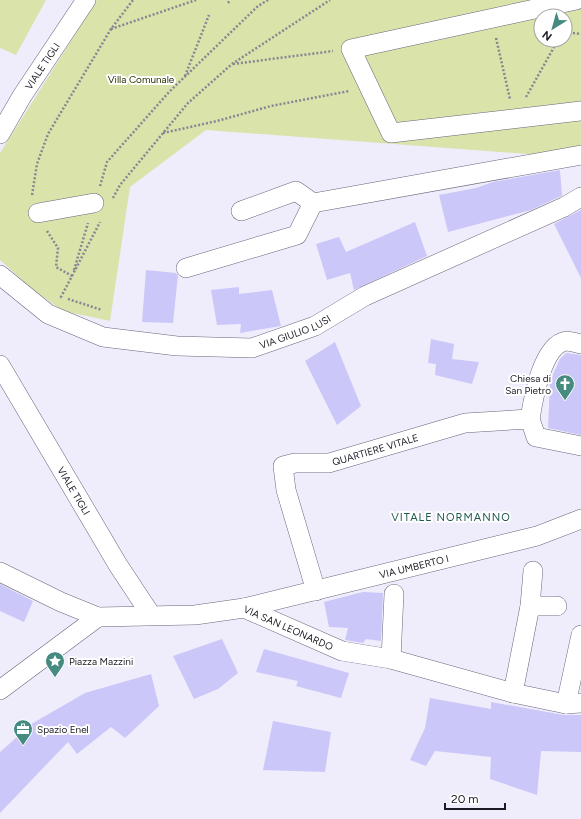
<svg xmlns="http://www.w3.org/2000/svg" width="581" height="819" viewBox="0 0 581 819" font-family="Figtree,sans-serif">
<rect width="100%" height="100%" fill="#efedfc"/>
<path fill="#d9e3aa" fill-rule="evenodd" d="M0 0H46L16 55 0 48Z
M97 0H581V151L554 156 206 130 130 187 110 321 63 311 31 288 0 260V153ZM541 16H565V40H541Z"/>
<path fill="#cbc7f8" d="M560 170 562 196 559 197 531 210 448 232 439 195 476 188 493 182Z
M581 210V278L554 224Z
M415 222 427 256 354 290 350 273 327 280 316 244 339 237 346 252Z
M146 270 176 273 178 275 173 323 142 322Z
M239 287V294L272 290 281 326 240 333 241 324 217 325 211 290Z
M431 339 454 344 452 359 479 362 472 384 435 375 436 364 428 363Z
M335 342 361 406 337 425 305 361Z
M566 353 581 355V435L548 428 550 381 560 359Z
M0 584 33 601 24 622 0 611Z
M363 592 383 593 381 641 366 639 363 643 345 640 348 628 329 627 324 602Z
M222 639 238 673 218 689 194 699 173 656Z
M264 649 349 673 341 698 296 686 298 681 256 672Z
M151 674 159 706 125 738 111 727 77 754 68 742 0 813V752L33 723 85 693Z
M430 698 491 709V702L564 715H581V752L541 751 537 795 490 779 491 757 435 751 426 766 410 760 425 728Z
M273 721 331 732 325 772 263 770Z"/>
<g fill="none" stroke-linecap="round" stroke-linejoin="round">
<defs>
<g id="minor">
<path d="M576 0 351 49 391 133 581 111"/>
<path id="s1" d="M0 134 22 96 86 0"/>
<path d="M241 211 296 191 313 203 581 155"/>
<path d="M38 213 94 203"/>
<path d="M186 268 297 235 313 203"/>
<path id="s2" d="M0 275 48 314 103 337 177 346 252 348 315 326 365 296 564 207 581 197"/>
<path id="s3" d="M0 365 118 565 151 615"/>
<path d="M530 419C533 400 542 345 566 341 570 341 577 343 581 344"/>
<path id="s4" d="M0 572 61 602 98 617 195 615 244 608 342 651 391 659 513 693 566 704 581 703"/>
<path id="s5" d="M316 591 286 490 283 466 295 463H329L465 423 530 419 536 437 581 446"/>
<path d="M530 606H557"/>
<path id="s6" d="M244 608 537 536 581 519"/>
<path d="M391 659 394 594"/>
<path d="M0 690 98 617"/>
<path d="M513 693 530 606 533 571"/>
<path d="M566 704 581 635"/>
</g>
</defs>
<use href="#minor" stroke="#69657b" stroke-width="20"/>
<path stroke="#878692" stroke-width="2.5" stroke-dasharray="2 2" stroke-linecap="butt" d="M228 3 230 0
M111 29 196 0
M565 32 581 34
M496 38 510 99
M233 64 333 51
M185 76 209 15
M526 97 558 40
M163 133 217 121 271 106 349 91
M100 186 107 162 169 92 258 6 268 0
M32 195 37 164 48 134 111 29 133 0
M113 198 120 185 188 103 232 64 330 0
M47 231 58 248 56 267 72 276 61 297 63 298
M74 270 88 223
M72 276 100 222
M68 299 102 310"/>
<use href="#minor" stroke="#fff" stroke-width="19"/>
</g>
<defs>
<symbol id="church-pin" viewBox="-11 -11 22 30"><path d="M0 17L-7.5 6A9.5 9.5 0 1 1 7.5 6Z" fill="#468b80" stroke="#fff"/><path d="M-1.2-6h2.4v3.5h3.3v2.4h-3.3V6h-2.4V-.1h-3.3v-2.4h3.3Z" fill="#fff"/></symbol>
<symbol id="sight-pin" viewBox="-11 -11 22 30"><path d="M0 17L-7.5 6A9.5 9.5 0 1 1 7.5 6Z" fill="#468b80" stroke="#fff"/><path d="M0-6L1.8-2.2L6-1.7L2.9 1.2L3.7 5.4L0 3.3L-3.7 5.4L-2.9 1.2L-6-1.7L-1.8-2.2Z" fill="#fff"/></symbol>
<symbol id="office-pin" viewBox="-11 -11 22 30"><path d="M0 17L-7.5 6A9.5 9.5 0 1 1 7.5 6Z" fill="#468b80" stroke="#fff"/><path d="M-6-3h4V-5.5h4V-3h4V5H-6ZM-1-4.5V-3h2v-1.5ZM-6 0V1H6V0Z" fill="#fff"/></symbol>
</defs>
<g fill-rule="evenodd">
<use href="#church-pin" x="554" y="373" width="22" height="30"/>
<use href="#sight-pin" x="44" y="650" width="22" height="30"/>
<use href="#office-pin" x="12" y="718" width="22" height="30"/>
</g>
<g text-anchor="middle" stroke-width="4" stroke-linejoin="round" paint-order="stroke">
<g font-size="10" fill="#1c1b24" stroke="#fff">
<text dy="4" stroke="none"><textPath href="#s1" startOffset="80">VIALE TIGLI</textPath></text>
<text dy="4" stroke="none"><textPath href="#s2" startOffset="317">VIA GIULIO LUSI</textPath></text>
<text dy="4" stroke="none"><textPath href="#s5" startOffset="224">QUARTIERE VITALE</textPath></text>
<text dy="4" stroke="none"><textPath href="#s3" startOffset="146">VIALE TIGLI</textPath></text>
<text dy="4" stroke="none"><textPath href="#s6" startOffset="175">VIA UMBERTO I</textPath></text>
<text dy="4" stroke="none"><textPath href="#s4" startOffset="303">VIA SAN LEONARDO</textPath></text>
</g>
<g font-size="10" fill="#2b3000" stroke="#fff">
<text x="141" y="83">Villa Comunale</text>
</g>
<g font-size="10" fill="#1c1b24" stroke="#fff" text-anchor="start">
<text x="551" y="382" text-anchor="end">Chiesa di<tspan x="551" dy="12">San Pietro</tspan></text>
<text x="69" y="665">Piazza Mazzini</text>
<text x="37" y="733">Spazio Enel</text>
</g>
<g font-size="11" letter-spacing="1" fill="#215951" stroke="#fff">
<text x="451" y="521">VITALE NORMANNO</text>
</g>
</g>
<g transform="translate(553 28) rotate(217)"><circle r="19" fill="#ffffff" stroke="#a4a4a7"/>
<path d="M0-3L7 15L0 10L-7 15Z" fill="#468b80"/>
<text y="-6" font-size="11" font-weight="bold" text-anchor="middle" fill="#1c1b24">N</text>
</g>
<path d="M445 803v6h60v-6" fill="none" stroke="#1c1b24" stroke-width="2"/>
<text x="451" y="803" font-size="12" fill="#1c1b24" stroke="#ffffff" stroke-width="3" paint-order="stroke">20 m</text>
</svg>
